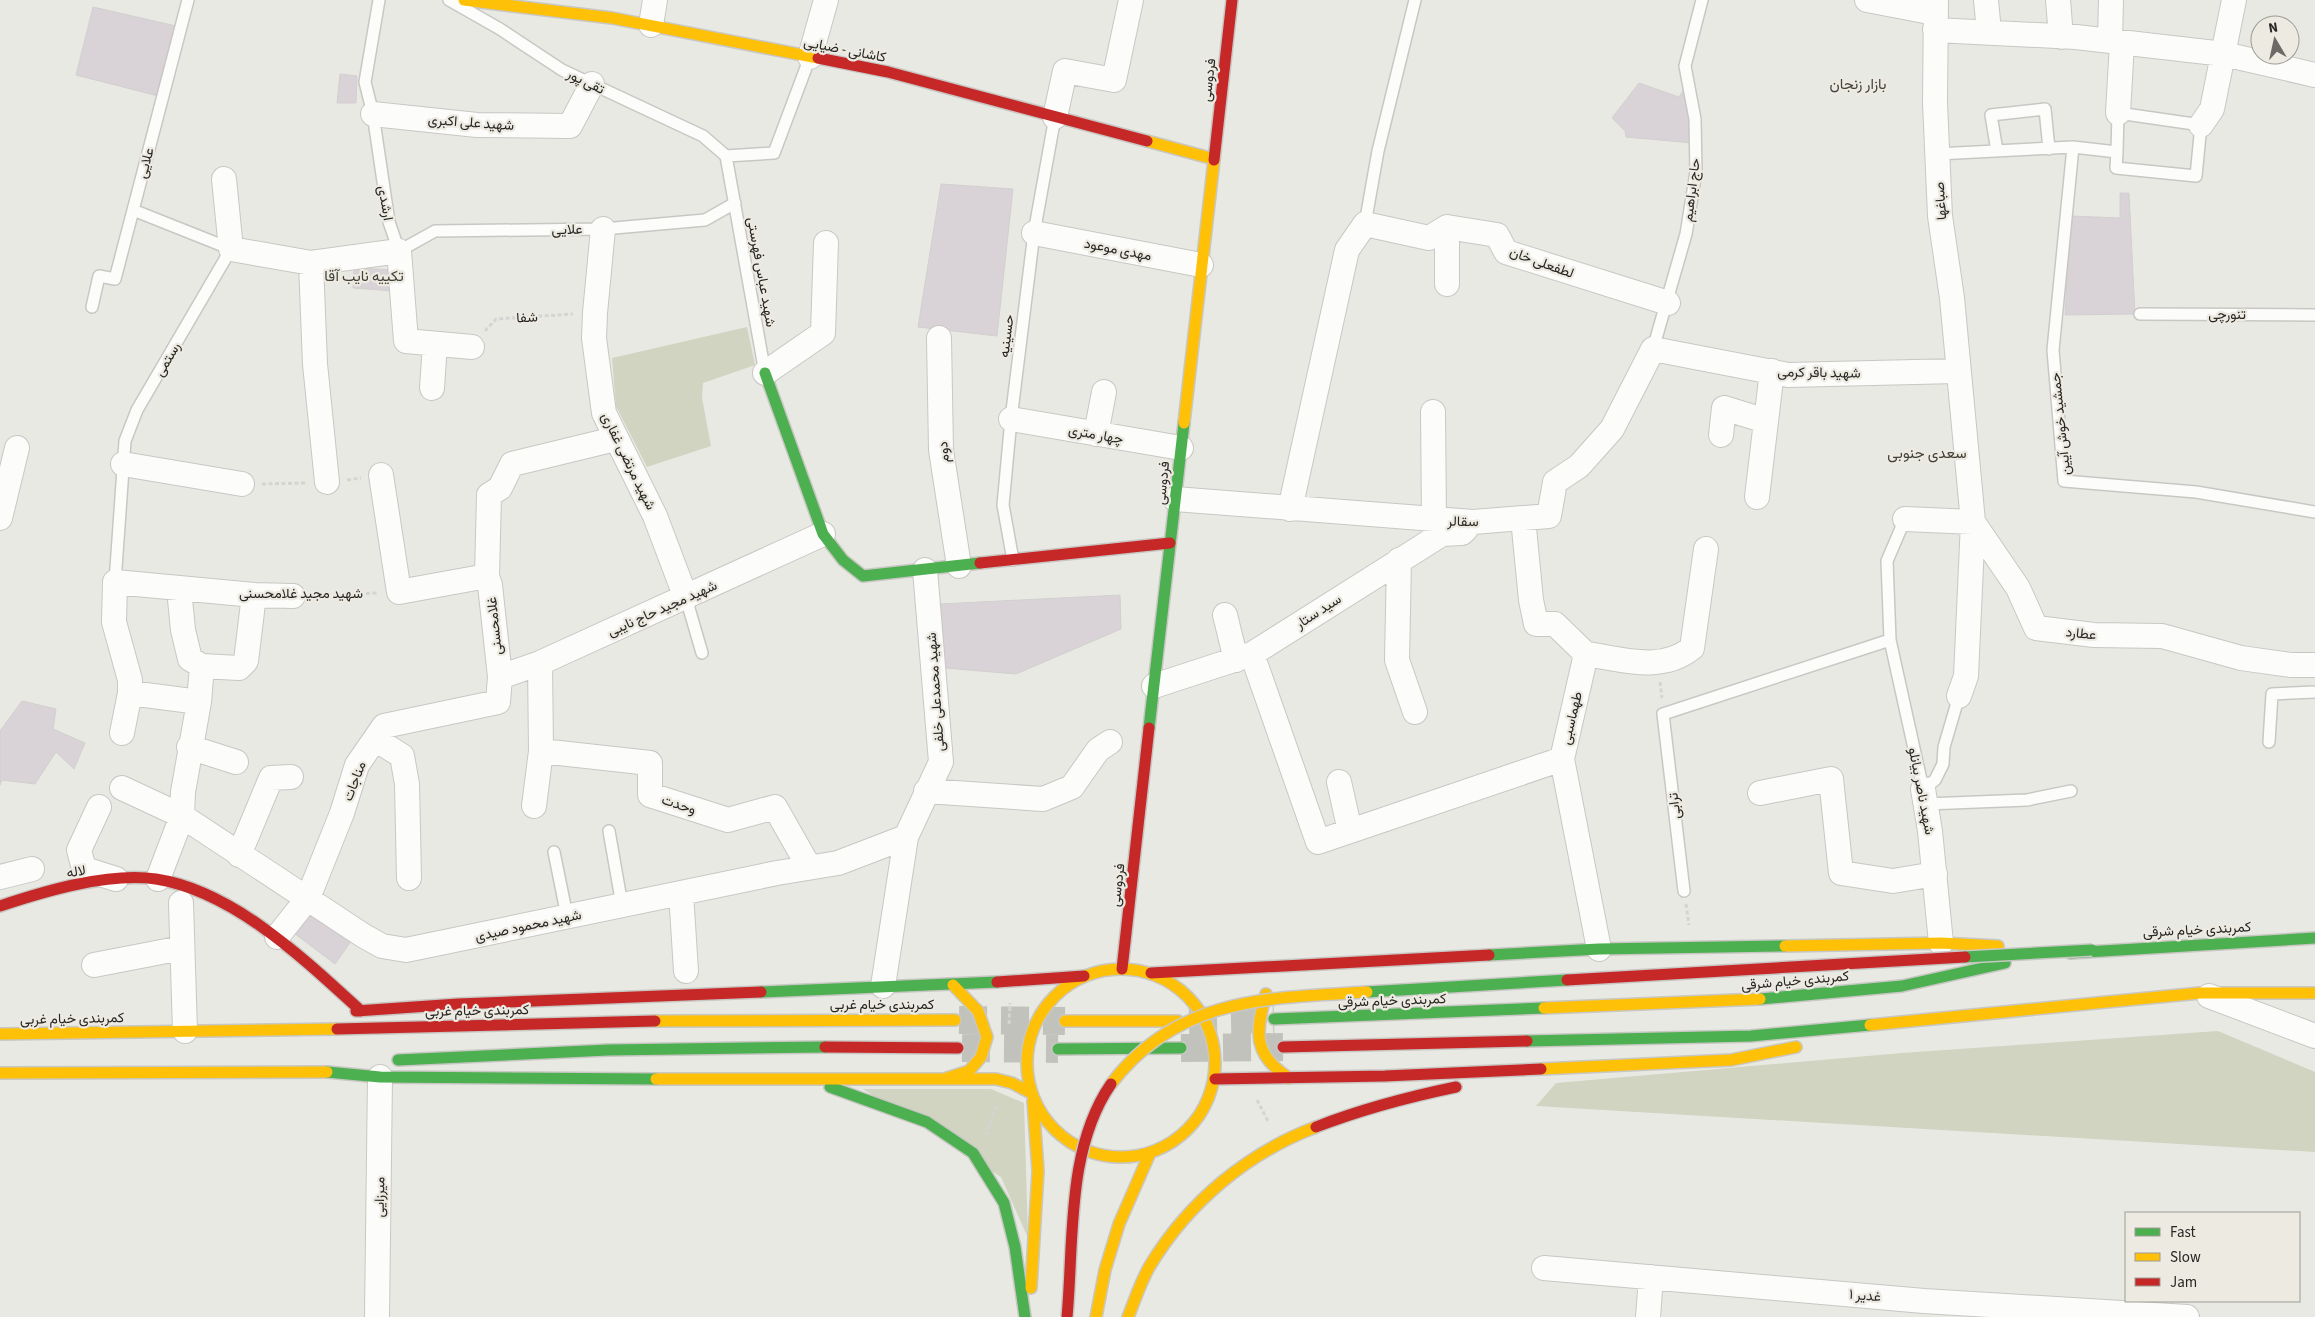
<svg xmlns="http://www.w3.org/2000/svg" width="2315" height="1317" viewBox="0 0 2315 1317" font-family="'Source Sans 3',Vazirmatn,sans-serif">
<rect width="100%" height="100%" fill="#e9e9e4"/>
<path fill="#d0d4c0" d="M747 327 755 365 703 383 702 398 711 446 647 467 616 406 612 358Z
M2218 1031 2315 1072V1152L1536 1106 1556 1083 1902 1053Z
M863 1089H991L1024 1103 1028 1238 1001 1177Z"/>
<path fill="#d9d2d6" stroke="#d1d0cf" d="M93 7 176 26 162 97 76 75Z
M340 74 357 76 356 103H337Z
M1639 83 1679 97 1683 91 1688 94 1693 143 1626 137 1625 131 1612 118Z
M941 184 1013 189 997 336 918 327Z
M2120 193H2129L2135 314 2065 315 2071 216 2120 218Z
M354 268 396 270 395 291 353 288Z
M1120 595 1121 629 1016 674 945 668 943 663 940 604Z
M22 701 56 709 53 729 85 743 74 769 56 752 35 784 2 780 0 785V731Z
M311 906 352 940 335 964 290 930Z"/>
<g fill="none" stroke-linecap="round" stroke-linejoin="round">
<path stroke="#c2c2bd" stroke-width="28" stroke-dasharray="28 14" stroke-linecap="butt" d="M959 1020 1065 1021
M1189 1021 1274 1019
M962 1048 1058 1049
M1181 1048 1283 1047"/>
<defs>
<path id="lane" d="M379 0 365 82 373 114 389 222 399 251 435 231 603 229 705 220 735 203
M449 0 500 29 562 70 703 136 726 156
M2073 147 2053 350 2064 481 2196 492 2315 512
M1997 151 1991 115 2045 109 2049 149
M1937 154 2073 147 2117 152 2118 113 2201 125 2196 176 2116 168 2117 152
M1365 224 1378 151 1415 0
M92 307 99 276 115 279 188 0
M2140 314 2315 315
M1653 349 1686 234 1696 172 1695 119 1685 66 1702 0
M765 373 726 156 774 153 810 57
M1905 519 1887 561 1890 640 1923 789 1935 780 1943 764 1944 747 1959 696
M1013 560 1003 505 1011 419 1034 233 1055 117
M115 582 125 441 137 410 231 249 133 210
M686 598 702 653
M2269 742 2272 694 2315 692
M1926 804 2027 800 2071 791
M609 831 622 905
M554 852 567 916
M1684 891 1663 714 1890 640"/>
<path id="street" d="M1867 0 1935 13
M1936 0 1935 103 1940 216 1952 298 1973 522 1966 676 1959 696
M1986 0 1989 32
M2058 0 2061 37
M651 25 655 0
M1935 30 2076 37 2224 54 2315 75
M2110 41 2111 0
M810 57 826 0
M2118 113 2122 43
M373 114 477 125 570 126 592 84
M1055 117 1065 71 1114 80 1131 0
M2201 125 2212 109 2234 0
M224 179 231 249 311 263 399 251 406 341 472 347
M603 229 595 313 594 338 604 413 655 516 686 598
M1034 233 1201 265
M311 263 315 364 327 482
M1447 284V227
M939 338 941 450 959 566
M765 373 823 333 826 243
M432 388 435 344
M1433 412 1434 520
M1011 419 1181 448
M1096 434 1104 392
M1721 435 1724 408 1766 421
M123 464 242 484
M381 475 399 592 487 576
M1757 497 1772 371
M1175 499 1473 522 1549 516 1555 482 1579 466 1612 429 1653 349 1788 375 1957 371
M1290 509 1347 250 1365 224 1429 238 1447 227 1497 235 1506 252 1668 303
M0 518 17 448
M1523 518 1531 600 1536 624H1555L1586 654 1562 759 1599 949
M1905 519 1973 522 2018 588 2036 628 2094 635 2162 636 2241 658 2291 665H2315
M1399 560 1397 660 1415 712
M179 589 183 630 190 659 202 666 199 702
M1225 615 1236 660
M1252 654 1318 842 1562 759
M1586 654C1622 659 1661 673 1692 648L1706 549
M540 663 541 751 650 763V795L728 820 775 807 809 867
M202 666 239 668 246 661 254 595
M500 677 540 663 823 534
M1154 686 1252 654 1442 534 1462 533 1466 529
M122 733 130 693
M375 739 402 756 407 784 409 878
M189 747 236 762
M1339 782 1350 831
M122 788 182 816 364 936 382 946 406 950 777 873 838 863 906 837
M1923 789 1930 831 1941 943
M926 791 1043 799 1072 787 1098 750 1110 742
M1760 793 1831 779 1841 873 1893 881 1935 874
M534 806 541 751
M99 807 79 850 84 869 116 879
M239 855 271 778 291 777
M0 877 32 869
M158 879 182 816 183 792 199 702 130 693V680L114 622 115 582 254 595 293 596
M681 893 686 971
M181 903 185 1031
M277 937 308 898 342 813 357 765 384 726 498 702 500 677 490 585 487 576 489 495 500 488 512 464 615 439
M94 965 182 948
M883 986 906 837 941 762 925 570
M2209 996 2315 1036
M1544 1268 1924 1301 2187 1317
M377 1317 380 1077
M1648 1317 1651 1277"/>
<path id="fast" d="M765 373 823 534 843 560 863 576 980 563
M1149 728 1184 423
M2070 953 2315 938
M1489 955 1599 949 1785 946
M761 992 997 982
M1760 999 1902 986 2005 963
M1274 1019 1544 1008
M1527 1041 1751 1036 1870 1025
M1058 1049 1181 1048
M398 1060 608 1050 825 1047
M327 1072 380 1077 656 1079
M830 1087 927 1122 973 1153 1004 1203 1015 1247 1025 1317"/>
<path id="slow" d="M464 0 612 18 818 58
M1147 141 1214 159
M1184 423 1214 160
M1785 946 1941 943 1998 946
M1027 1063a94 94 0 1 1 188 0a94 94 0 1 1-188 0Z
M1266 994C1255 1032 1253 1055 1289 1078
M1544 1008 1760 999
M655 1021 955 1020
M1065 1021H1178
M1870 1025 2200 993H2315
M0 1034 337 1029
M1541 1069 1731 1060 1796 1047
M0 1073 327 1072
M947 1078 969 1071 981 1057 987 1037 978 1011 953 985
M656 1079H996L1012 1083 1031 1093
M1031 1288 1038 1171 1033 1101
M1096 1317 1105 1270 1119 1224 1150 1153
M1128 1317C1135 1300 1141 1280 1151 1264 1189 1202 1247 1153 1316 1127"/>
<path id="jam" d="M818 58 888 72 1147 141
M1214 160 1232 0
M980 563 1170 543
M0 906C45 891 109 872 156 879 234 891 305 960 361 1011
M1122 969 1149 728
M1151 973 1489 955
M997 982 1084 976
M356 1011 458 1004 761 992
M337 1029 655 1021
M825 1047 958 1048
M1283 1047 1527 1041
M1215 1079 1385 1076 1541 1069
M1316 1127C1362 1109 1408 1097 1456 1087"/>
</defs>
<use href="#lane" stroke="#c8c7c3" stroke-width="14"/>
<use href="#street" stroke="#c8c7c3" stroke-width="26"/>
<use href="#fast" stroke="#c8c7c3" stroke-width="14"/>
<use href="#slow" stroke="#c8c7c3" stroke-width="14"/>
<use href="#jam" stroke="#c8c7c3" stroke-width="14"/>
<path stroke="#d4d4d3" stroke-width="3" stroke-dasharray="4 2.5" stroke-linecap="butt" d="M485 331 496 319 573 314
M347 480 361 478
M262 484 306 483
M314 595 378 593
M1660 682 1662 698
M1686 904 1689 925
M1009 1024 1010 1003
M1257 1100 1269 1123
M986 1135 997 1103"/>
<use href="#lane" stroke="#fcfcfb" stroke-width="11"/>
<use href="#street" stroke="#fcfcfb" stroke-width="24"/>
<use href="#fast" stroke="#4caf50" stroke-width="11"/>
<use href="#slow" stroke="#ffc107" stroke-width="11"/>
<use href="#jam" stroke="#c62828" stroke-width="11"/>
<defs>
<path id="fast-bridge" d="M1965 957 2092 950
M1367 992 1567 980"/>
<path id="slow-bridge" d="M1111 1084C1177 997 1268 998 1367 992"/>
<path id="jam-bridge" d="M1567 980 1965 957
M1067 1317C1074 1242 1066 1149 1111 1084"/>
</defs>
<use href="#fast-bridge" stroke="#c8c7c5" stroke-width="14" stroke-linecap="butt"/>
<use href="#slow-bridge" stroke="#c8c7c5" stroke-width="14" stroke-linecap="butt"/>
<use href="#jam-bridge" stroke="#c8c7c5" stroke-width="14" stroke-linecap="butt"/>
<use href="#fast-bridge" stroke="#4caf50" stroke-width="11"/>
<use href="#slow-bridge" stroke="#ffc107" stroke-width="11"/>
<use href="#jam-bridge" stroke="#c62828" stroke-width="11"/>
</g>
<g text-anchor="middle" stroke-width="4.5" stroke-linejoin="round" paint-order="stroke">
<g font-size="14" fill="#272623" stroke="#eceae1">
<text transform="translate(845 49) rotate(11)" y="5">کاشانی - ضیایی</text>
<text transform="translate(1208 80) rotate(-83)" y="5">فردوسی</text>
<text transform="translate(586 81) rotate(26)" y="5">تقی پور</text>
<text transform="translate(471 122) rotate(4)" y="5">شهید علی اکبری</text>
<text transform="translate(145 163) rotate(-75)" y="5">علایی</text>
<text transform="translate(1691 190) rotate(-83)" y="5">حاج ابراهیم</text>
<text transform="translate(1940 201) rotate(-94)" y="5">صباغها</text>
<text transform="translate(386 203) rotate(80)" y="5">ارشدی</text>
<text transform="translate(567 229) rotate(-1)" y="5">علایی</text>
<text transform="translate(1118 249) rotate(11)" y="5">مهدی موعود</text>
<text transform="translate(1542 262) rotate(20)" y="5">لطفعلی خان</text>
<text transform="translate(762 272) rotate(80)" y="5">شهید عباس فهرستی</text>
<text x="2227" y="319">تنورچی</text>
<text transform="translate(527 317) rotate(-3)" y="5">شفا</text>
<text transform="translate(1006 336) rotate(-83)" y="5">حسینیه</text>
<text transform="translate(167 359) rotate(-59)" y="5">رستمی</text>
<text transform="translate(1819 372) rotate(1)" y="5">شهید باقر کرمی</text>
<text transform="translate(2060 424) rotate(-96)" y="5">جمشید خوش آیین</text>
<text transform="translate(1096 434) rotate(10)" y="5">چهار متری</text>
<text transform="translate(943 452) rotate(-95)" y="5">دوم</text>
<text transform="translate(629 461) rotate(64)" y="5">شهید مرتضی غفاری</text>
<text transform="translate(1162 483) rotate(-84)" y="5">فردوسی</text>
<text transform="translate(1463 521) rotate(1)" y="5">سقالر</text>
<text x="301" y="598">شهید مجید غلامحسنی</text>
<text transform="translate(662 608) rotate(-24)" y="5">شهید مجید حاج نایبی</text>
<text transform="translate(1318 611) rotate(-33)" y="5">سید ستار</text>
<text transform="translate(494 626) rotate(-96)" y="5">غلامحسنی</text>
<text transform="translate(2081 633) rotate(6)" y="5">عطارد</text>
<text transform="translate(935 692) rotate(-94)" y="5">شهید محمدعلی خلفی</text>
<text transform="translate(1571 718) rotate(-77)" y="5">طهماسبی</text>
<text transform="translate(354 781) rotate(-69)" y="5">مناجات</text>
<text transform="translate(1922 791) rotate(79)" y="5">شهید ناصر بیانلو</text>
<text transform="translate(679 804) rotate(18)" y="5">وحدت</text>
<text transform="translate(1674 806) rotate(-97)" y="5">ترابی</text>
<text transform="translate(76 871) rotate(-9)" y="5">لاله</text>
<text transform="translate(1117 885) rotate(-83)" y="5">فردوسی</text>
<text transform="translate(528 925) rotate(-12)" y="5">شهید محمود صیدی</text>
<text transform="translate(2197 929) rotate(-3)" y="5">کمربندی خیام شرقی</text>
<text transform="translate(1795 980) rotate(-5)" y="5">کمربندی خیام شرقی</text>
<text transform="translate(1392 1000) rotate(-2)" y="5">کمربندی خیام شرقی</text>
<text x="882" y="1009">کمربندی خیام غربی</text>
<text transform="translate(477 1010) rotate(-1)" y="5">کمربندی خیام غربی</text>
<text transform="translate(72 1018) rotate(-1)" y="5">کمربندی خیام غربی</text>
<text transform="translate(379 1197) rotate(-89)" y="5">میرزایی</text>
<text transform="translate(1865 1295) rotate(5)" y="5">غدیر ۱</text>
</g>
<g font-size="15" fill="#42413a" stroke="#eceae1">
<text x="1858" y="89">بازار زنجان</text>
<text x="364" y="281">تکییه نایب آقا</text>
<text x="1927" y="458">سعدی جنوبی</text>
</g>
</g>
<rect x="2125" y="1212" width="175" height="90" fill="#eceae1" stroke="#9d9c95"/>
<rect x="2135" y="1228" width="25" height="8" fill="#4caf50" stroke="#9d9c95"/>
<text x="2170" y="1237" font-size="15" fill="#272623">Fast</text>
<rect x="2135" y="1253" width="25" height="8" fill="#ffc107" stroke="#9d9c95"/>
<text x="2170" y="1262" font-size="15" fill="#272623">Slow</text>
<rect x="2135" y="1278" width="25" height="8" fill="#c62828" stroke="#9d9c95"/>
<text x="2170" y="1287" font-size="15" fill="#272623">Jam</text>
<g transform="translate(2275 40) rotate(351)"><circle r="24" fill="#eceae1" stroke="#9d9c95"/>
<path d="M0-4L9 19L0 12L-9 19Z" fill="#6b6a67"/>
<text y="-8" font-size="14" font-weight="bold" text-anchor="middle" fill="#272623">N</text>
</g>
</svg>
